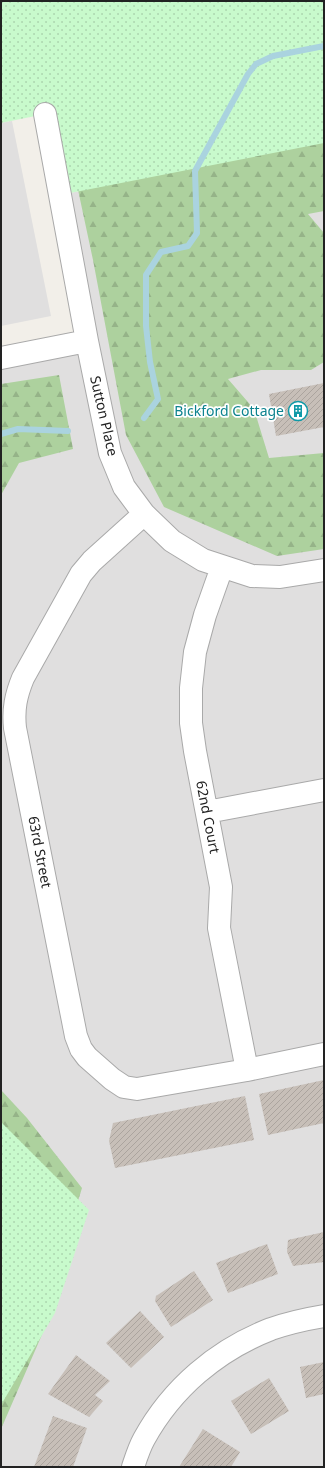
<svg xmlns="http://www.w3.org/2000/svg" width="325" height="1468" viewBox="0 0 325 1468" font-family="'Noto Sans',sans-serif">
<defs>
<pattern id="forest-firs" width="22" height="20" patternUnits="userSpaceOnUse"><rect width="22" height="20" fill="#add19e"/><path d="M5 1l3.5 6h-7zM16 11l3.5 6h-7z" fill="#95b388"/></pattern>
<pattern id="park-dots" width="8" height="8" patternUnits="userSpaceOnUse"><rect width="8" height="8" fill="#c8facc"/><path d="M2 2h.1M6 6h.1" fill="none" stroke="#acd6af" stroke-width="1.8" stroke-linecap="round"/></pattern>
<pattern id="building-hatch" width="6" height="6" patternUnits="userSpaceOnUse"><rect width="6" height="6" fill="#c7bfb8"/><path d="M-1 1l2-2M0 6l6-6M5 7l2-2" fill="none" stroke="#aba49e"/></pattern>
</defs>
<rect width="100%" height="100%" fill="#f2efe9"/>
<path fill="#e0dfdf" d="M12 121 51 316 1 326V123Z
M324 143V1467H1V358L87 340 60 195Z"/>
<path fill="url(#forest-firs)" d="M1 1H324V211L308 214 324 233V362L311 370H261L228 379 254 409 269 458 324 453V549L277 556 164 507 126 435 93 260 55 82Z
M59 375 73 449 19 463 1 495V384Z
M1 1090 27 1118 82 1188 69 1230 54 1307 1 1429Z"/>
<path fill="url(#park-dots)" d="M1 1H324V143L60 195 45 114 1 123Z
M1 1122 89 1210 55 1313 1 1405Z"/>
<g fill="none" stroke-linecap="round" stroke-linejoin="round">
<path stroke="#aad3df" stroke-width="6" d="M144 418 158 399 150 362 146 326V275L161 252 188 246 197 233 195 171 248 74 256 64 273 56 324 46
M1 434 18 429 68 431"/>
</g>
<path fill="url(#building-hatch)" d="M324 383V427L276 436 269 394Z
M324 1080V1123L268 1135 259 1094Z
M245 1096 254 1140 115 1168 109 1141 113 1123Z
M324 1232V1262L293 1266 287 1252 288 1240Z
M267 1244 278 1274 228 1293 216 1263Z
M194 1271 213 1300 171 1327 155 1301 156 1296Z
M140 1311 164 1337 131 1368 106 1343Z
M76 1355 110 1381 95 1395 103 1401 89 1417 48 1394Z
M324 1362V1394L306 1398 300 1367Z
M269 1378 289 1411 251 1434 231 1401Z
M53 1416 87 1428 73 1467H34Z
M203 1429 240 1452 231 1467H179Z"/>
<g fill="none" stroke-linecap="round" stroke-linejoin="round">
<defs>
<path id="minor" d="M45 114 87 341 110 453 124 487 144 514 172 541 203 560 252 576 280 577 324 570
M1 358 87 341
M144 514 92 561 81 574 23 678C16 695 13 709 15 728L76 1036 81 1049 87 1057 112 1079 124 1087 137 1089 247 1070 324 1054
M222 567 205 615 195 652 191 688V723L195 751 221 887 219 928 247 1070
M207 812 324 790
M133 1467C136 1458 139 1448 144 1439 172 1388 217 1350 271 1329 288 1323 306 1319 324 1316"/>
</defs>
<use href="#minor" stroke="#a9a9a9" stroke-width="24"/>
<use href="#minor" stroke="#fff" stroke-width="22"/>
</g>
<defs>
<symbol id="building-ring" viewBox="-11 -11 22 22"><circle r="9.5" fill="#fff" stroke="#0f9aa8" stroke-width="1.5"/><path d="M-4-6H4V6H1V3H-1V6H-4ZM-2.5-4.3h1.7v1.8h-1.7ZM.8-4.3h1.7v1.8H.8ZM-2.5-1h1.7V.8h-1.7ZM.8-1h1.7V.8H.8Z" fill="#0f9aa8"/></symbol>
</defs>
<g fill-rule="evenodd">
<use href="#building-ring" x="287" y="400" width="22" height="22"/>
</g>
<g text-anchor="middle" stroke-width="3.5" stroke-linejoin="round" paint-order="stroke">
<g font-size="14" fill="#0d838f" stroke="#fff" text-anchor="end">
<text x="284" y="416">Bickford Cottage</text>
</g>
<g font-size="14" fill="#222" stroke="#fff">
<text transform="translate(104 416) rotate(77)" y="5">Sutton Place</text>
<text transform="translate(208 817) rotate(79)" y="5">62nd Court</text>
<text transform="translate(40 852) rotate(79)" y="5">63rd Street</text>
</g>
</g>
<rect width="325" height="1468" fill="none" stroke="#222222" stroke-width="4"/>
</svg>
